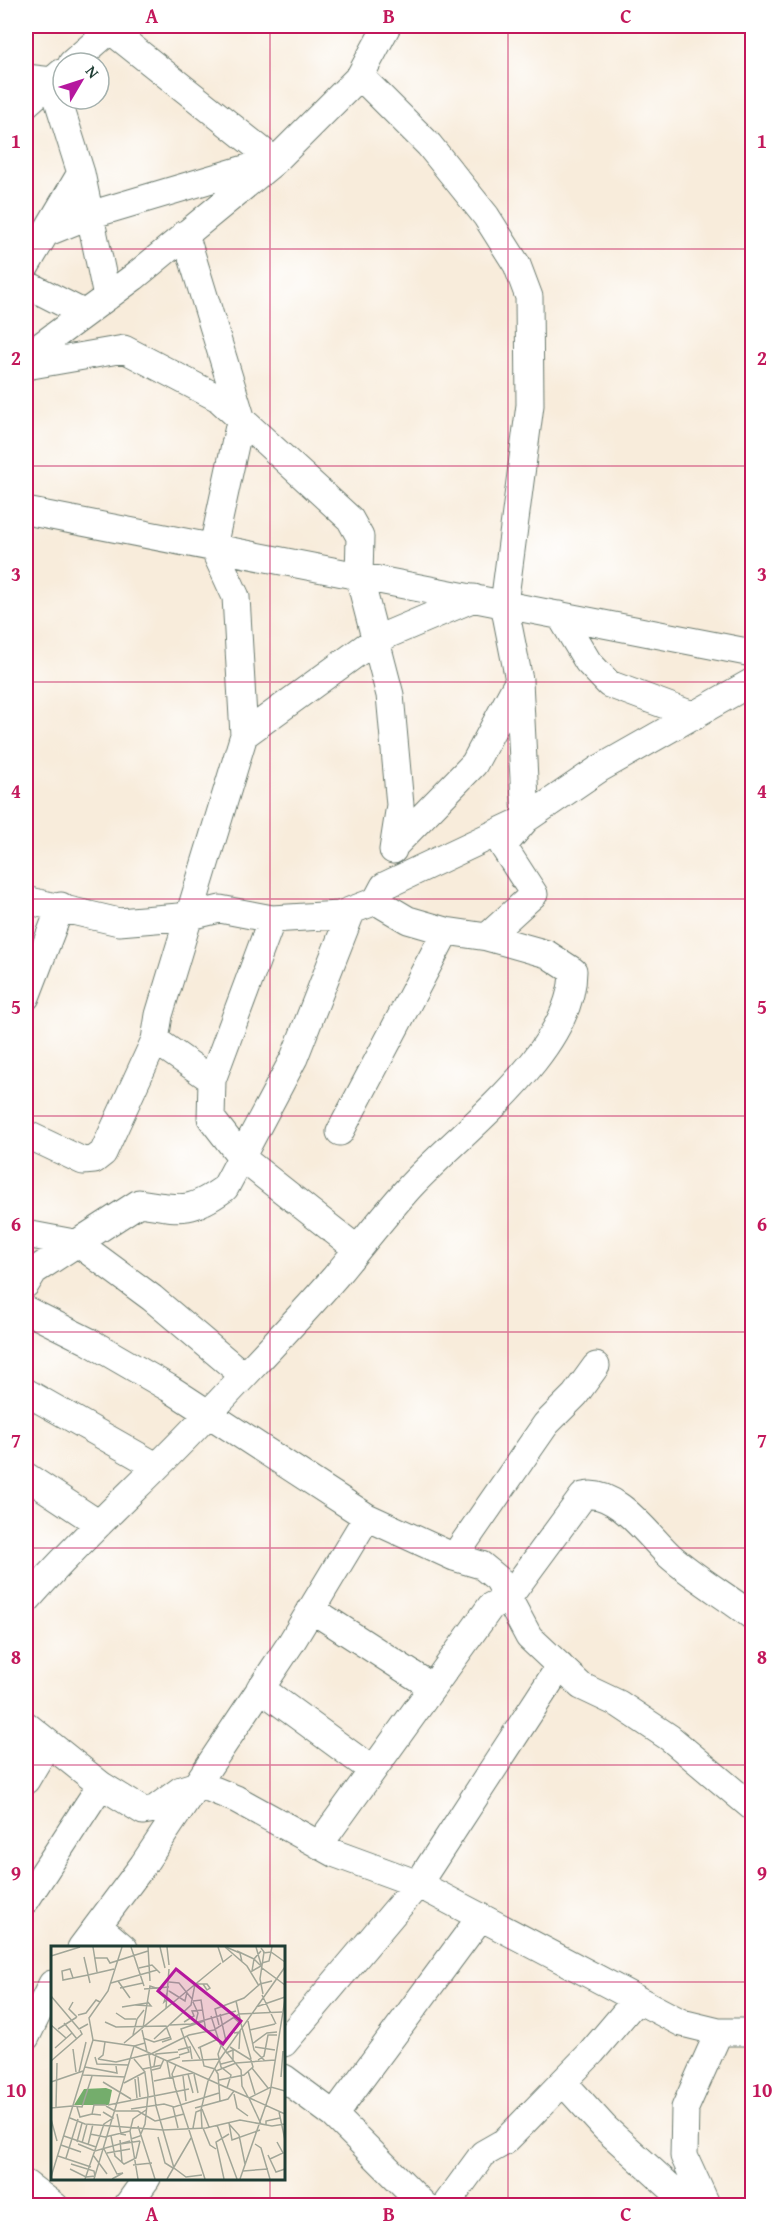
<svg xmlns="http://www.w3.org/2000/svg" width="778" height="2231" viewBox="0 0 778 2231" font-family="'Gentium Book Plus',serif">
<rect width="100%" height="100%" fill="#fff"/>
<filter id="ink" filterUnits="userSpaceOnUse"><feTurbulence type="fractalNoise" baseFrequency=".0167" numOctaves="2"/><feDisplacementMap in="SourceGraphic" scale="12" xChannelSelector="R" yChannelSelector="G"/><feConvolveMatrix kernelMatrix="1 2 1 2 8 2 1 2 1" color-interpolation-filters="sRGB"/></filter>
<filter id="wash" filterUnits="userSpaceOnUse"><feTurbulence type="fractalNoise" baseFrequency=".008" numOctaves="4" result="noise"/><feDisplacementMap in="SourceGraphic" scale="24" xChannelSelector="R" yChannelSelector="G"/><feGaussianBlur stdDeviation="1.35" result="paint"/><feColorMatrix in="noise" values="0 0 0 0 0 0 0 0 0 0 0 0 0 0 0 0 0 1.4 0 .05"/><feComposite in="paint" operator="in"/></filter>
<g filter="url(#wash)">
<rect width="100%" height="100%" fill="#f8ecdb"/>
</g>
<g filter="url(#ink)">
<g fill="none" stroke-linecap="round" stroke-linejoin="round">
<defs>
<path id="minor" d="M105 26 275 161
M72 63 110 30
M360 76 429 145 486 216 517 265 529 297 530 405 504 604 519 680 474 764 394 846
M26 78 52 81 81 173 107 297
M26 104 61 73
M185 234 241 417 213 547 236 597 244 735 375 640 474 598
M26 241 90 215 262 164
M26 266 81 173
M26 284 83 313
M26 357 134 277 275 161 360 76 387 26
M26 366 124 349 218 398 350 519 360 537 359 576 390 695 400 805 393 850
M26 511 752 653
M560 615 588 662 609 684 695 716
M26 900 119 922 191 916 220 909 272 919 339 915 376 901 384 886 526 819 599 769 752 682
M487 937 534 894 503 846 526 819 519 681
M26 997 61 906
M155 1040 159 1015 244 735
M212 1080 272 919
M340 1132 446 931
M26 1134 83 1161 94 1160 103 1153 155 1040 212 1080 211 1118 242 1158 357 1249
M26 1234 79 1244 152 1298 243 1375
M26 1284 34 1271 139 1203C180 1209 189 1214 225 1188L294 1058 352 910
M26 1310 88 1341 169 1388 367 1517 454 1557 481 1565 498 1579 529 1637 581 1686 619 1704 670 1738 752 1807
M26 1392 156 1466
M26 1476 99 1524
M454 1557 546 1424 575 1395 596 1366
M26 1601C83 1535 150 1477 209 1413 251 1368 295 1323 335 1277 359 1248 382 1218 407 1190 458 1133 573 1053 573 971L547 954 487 937 446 931 408 920 376 901
M311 1609 432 1687
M260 1688 372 1770
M26 1725 101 1785 143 1811 155 1809 181 1790 194 1786 209 1788 236 1799 336 1854 418 1884 682 2023 719 2032H752
M26 1780 48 1743
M319 1845 491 1606 508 1598 583 1496C615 1487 649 1537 670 1556 695 1578 726 1596 752 1616
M26 1900 101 1785
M98 1926 124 1948
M81 1948 143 1865 291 1643 367 1517
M26 2037 52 1984
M284 2043 418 1884 560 1666
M284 2078 334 2115 425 2206
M563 2082 605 2128 691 2206
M334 2115 480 1918
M26 2184 55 2206
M127 2206 147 2178
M445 2206 483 2154 504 2142 520 2126 592 2052 637 1999
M707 2206 684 2156 685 2108 719 2032"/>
</defs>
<use href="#minor" stroke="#6b7a6e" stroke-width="29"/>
<use href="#minor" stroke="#fff" stroke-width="27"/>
</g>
</g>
<path fill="none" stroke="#c2185b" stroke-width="1.5" stroke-opacity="0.55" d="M270 26V1948M508 26V2206M26 249H752M26 466H752M26 682H752M26 899H752M26 1116H752M26 1332H752M26 1548H752M26 1765H752M26 1982H52M284 1982H752M270 2178V2206"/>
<g transform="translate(51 1946)">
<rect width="234" height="234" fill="#f8ecdb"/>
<path d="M55 142 61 144 58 159H23L33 143Z" fill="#74ad6c"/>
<path fill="none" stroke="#a1a698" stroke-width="1.5" d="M42 1 46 26M71 1 57 45 38 72 42 94 83 100 234 168M80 1 93 40M97 1 99 35M109 1 114 22M116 1 118 19M167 1 172 16 181 9M174 1 196 20 208 40M175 1 189 7 191 16M205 1 211 22 234 39M210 2 213 6 209 33 212 48M186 5 203 13 201 25 210 20 203 13 210 5M212 7 220 6 234 16M0 10 29 1M33 11 39 37M43 12H56L59 17 97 5M211 17 218 15 221 1M88 22 101 19 109 27M22 32 19 23 11 25 12 34 37 29 63 23M67 35 79 52M118 36 128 37 141 53M60 37 106 24M69 42 92 37M93 43 118 41M117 44 113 56 118 52M118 45 134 55 136 46M211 49 225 78M0 50 28 83 37 78M142 55 150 54 155 86M185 55 190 77M22 56 18 63 26 71M142 56 147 67 145 75M84 59 100 60 96 55M71 61 96 57M205 61 234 51M115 62 118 23M65 67 74 73H85M169 68 175 95M27 69 35 67 45 54 49 56M160 70 169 98 190 124 191 140 197 151M183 72 190 78 200 113M197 75 203 104 214 115M54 76 65 81 115 80 120 93 111 96M133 76 143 70 141 65 152 64M13 77 26 93M0 79 15 92M119 79 140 78 185 65M168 79 164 63 193 52 209 38 221 35M92 82 99 40 108 43M7 83 26 71M91 84 96 106M199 84 224 78M183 87 189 86 188 103M82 89 86 73 93 64M136 90 149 113M92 92 103 96 120 91M103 93 140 59 144 38H156L159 42 156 44 152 38M73 97 170 17M201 98 216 87 226 86M170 100 167 108 170 121 180 129 176 142M149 101 153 120 164 123 167 128 169 155M204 101 224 104M4 102 21 87M147 102 167 93M22 103 25 126M127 104 139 101 141 113M128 109 138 106 130 83 153 75M44 111 46 118 77 119M47 113 65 116 98 108M47 113 52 109 54 96M207 114 213 110 217 89H226M0 115 31 88 29 84M131 115 169 113M170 118 182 115V104L175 107M125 119 121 128 124 141 154 233M103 120 105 108 127 106M34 121 66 127 65 120M201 122 217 142M92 123 111 119M101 124 109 122 113 113M165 125 185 117 224 114M197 125 204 148M28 126 35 96M137 128 142 147M143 128 147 147M32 129 74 131M132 130 135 155M87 131 89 151M119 131 116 115 129 111M230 131 232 105M84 133 86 152M168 134 193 129 202 121 200 114 179 101M103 135 142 127M0 136 32 125M52 136 80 153M73 137 94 126 83 113M183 148 186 162 197 170M57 159 138 143M22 160 31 161 41 130M55 160 64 165H87L104 175 109 174M5 161 6 117M26 161 29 171 41 168M122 161 127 182M0 162 21 160M144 162 177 153 183 145M80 163 113 158 123 161 168 147M151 163 158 181M150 164 151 182M228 166 234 194M66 168 70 188 75 189M50 169 41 168 43 159H55M19 172 34 178 112 184 155 182 189 174 221 180 234 178M0 173 6 195M109 174 133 168M178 177 181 194 209 184M178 178 188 189 194 218M210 178 198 152 220 141 234 145M166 179 186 233M215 179V175L229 172M87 180 104 233M142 182 145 166 150 164 157 135 169 113 234 21M152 182 159 199 165 203M39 188 54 191 79 185M13 190 45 201M60 190 64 210 73 218 85 212 89 195M107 191 114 217 122 222M80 193 89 190 94 178 97 149 94 127M69 194 71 216M26 196 31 177M31 197 36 178M27 198 44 205 79 195M69 198 89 195M204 198 210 202 219 233M10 199 30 206M37 199 42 178M53 203 66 228 72 227 61 233M56 207 79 203M42 209 56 228M217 209 225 226 234 223M7 210 40 221M15 212 27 173M219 213 232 207 226 196M82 219 101 217M19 223 35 231 44 230 43 225 20 218M192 225 217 223M151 229 135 231 123 222 105 160 98 109 138 89 163 84 188 68 231 66M0 231 42 94M34 233 53 178 62 172 52 166M43 233 83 100 94 97M87 233 79 185 82 173 95 164M116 233 140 192M173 233 165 196 178 188M189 233 219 147 234 53"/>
<path fill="#b5179e" fill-opacity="0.15" stroke="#b5179e" stroke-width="3" d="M125 23 190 75 172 98 107 45Z"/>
<rect width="234" height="234" fill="none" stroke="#1f3d34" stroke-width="3"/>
</g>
<rect width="778" height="2231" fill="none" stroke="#fff" stroke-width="66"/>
<g transform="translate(81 81) rotate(51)"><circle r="28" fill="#ffffff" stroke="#a5b1ae" stroke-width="1.5"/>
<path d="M0-4.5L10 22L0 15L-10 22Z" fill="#b5179e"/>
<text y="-9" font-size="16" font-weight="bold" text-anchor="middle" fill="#1f3d34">N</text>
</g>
<rect x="33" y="33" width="712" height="2165" fill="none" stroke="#c2185b" stroke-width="2"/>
<g font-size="20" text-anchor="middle" font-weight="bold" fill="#c2185b">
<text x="152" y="23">A</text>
<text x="389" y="23">B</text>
<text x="626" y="23">C</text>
<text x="16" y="148">1</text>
<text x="762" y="148">1</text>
<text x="16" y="365">2</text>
<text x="762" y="365">2</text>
<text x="16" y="581">3</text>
<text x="762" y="581">3</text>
<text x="16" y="798">4</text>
<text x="762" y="798">4</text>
<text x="16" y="1014">5</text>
<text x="762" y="1014">5</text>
<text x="16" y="1231">6</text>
<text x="762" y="1231">6</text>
<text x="16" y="1447">7</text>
<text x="762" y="1447">7</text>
<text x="16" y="1664">8</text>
<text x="762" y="1664">8</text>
<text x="16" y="1880">9</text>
<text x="762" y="1880">9</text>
<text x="16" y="2097">10</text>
<text x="762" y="2097">10</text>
<text x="152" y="2221">A</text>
<text x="389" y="2221">B</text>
<text x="626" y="2221">C</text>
</g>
</svg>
